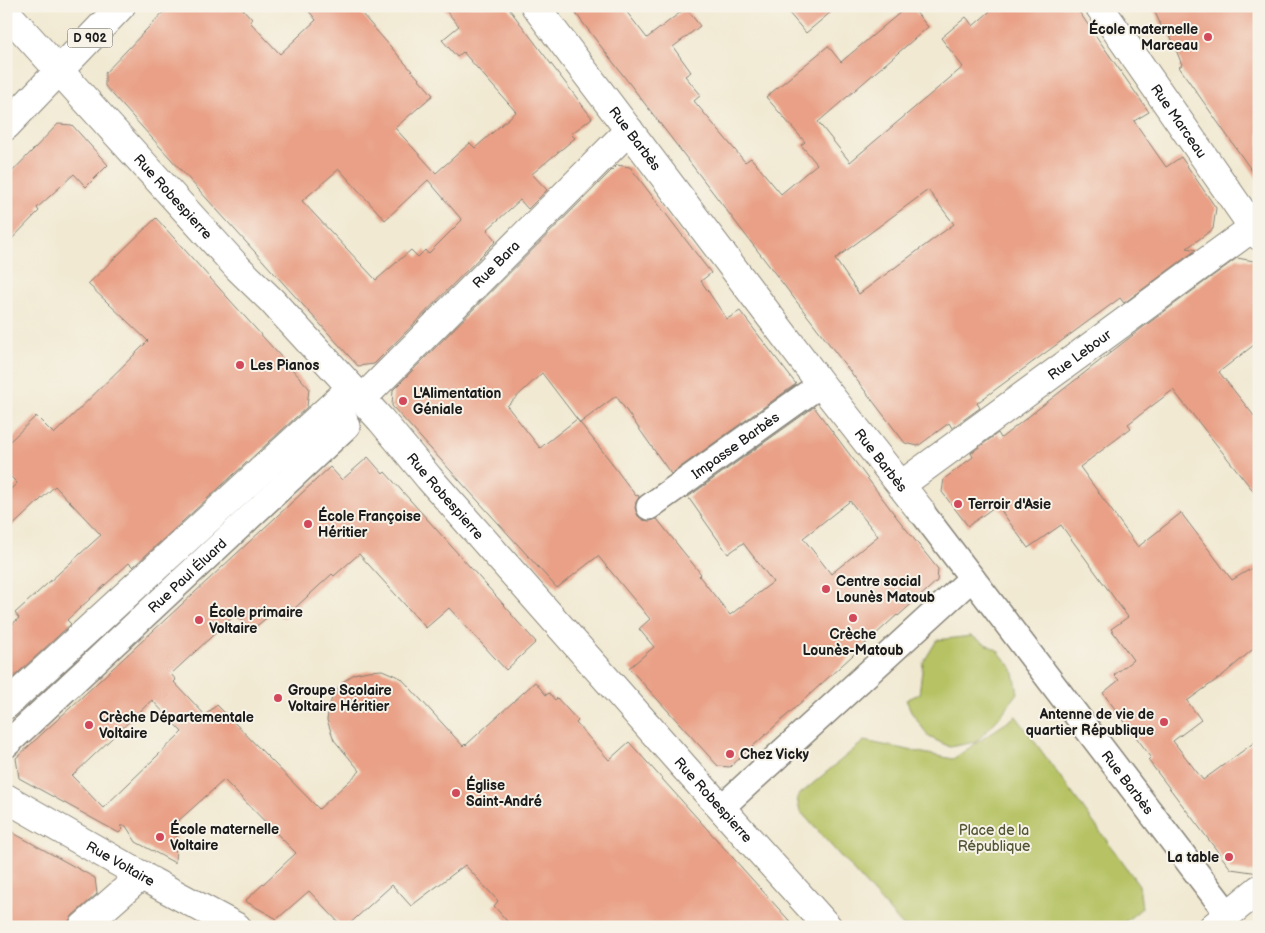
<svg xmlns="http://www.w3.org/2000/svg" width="1265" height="933" viewBox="0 0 1265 933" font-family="'Balsamiq Sans',sans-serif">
<rect width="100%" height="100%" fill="#f7f3e8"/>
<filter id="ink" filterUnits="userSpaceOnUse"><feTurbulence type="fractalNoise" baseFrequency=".02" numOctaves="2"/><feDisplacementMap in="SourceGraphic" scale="10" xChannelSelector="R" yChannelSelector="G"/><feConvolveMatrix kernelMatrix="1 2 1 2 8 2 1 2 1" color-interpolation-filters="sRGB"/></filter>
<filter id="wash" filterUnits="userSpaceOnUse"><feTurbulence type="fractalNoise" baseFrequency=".0096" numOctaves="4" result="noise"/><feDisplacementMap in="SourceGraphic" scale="20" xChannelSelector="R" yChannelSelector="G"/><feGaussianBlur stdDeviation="1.12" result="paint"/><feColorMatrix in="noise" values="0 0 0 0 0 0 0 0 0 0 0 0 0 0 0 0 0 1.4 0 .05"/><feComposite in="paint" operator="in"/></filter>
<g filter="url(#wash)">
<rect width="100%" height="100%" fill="#f1e9d2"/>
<path fill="#b6c263" stroke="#696f40" d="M971 636 997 650 1013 669 1018 693 998 719 976 742 950 747 929 737 912 713 906 700 919 694 923 663 937 640Z
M1016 716 1139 885 1142 908 1119 927H904L800 811 797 799 799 795 864 741 953 759Z"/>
<g id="blocks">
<path fill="#e9a086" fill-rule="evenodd" d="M169 6H240L252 19 250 22 280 54 316 20 305 6H355L433 95 395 128 436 173 470 143 475 148 516 112 463 52 457 57 442 40 459 26 442 6H507L592 118 571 134 575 138 532 174 547 190 528 209 520 200 487 230 496 241 374 364 358 366 105 86V73ZM339 169 385 220 428 180 462 220 428 254 425 250 418 257 411 250 376 280 302 201Z
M570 6H622L647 38 686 8 700 26 673 47 691 72 685 76 701 95 694 101 745 162 751 158 781 194 817 164 801 145 805 142 766 97 828 46 841 62 908 6H911L928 27 818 122 850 162 963 67 941 38 966 17 973 26 996 6H1075L1149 112 1134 121 1166 167 1181 157 1216 208 1213 229 1187 248 1196 250 1124 303 1120 298 977 403 980 408 952 428 949 423 918 446 905 443ZM928 190 954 224 859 294 835 259Z
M783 6H838L806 33Z
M1152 6H1259V181L1179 67 1182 65 1169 32H1164Z
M58 124 72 125 108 165 86 187 74 174 37 208 39 211 6 245V178Z
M617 165 630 167 711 273 701 281 727 319 740 311 796 384 671 474 616 396 580 423 542 373 507 406 540 448 577 419 612 463V464L636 496 638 495 639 497 636 502 635 508 638 516 643 520 650 521 657 519 701 574 699 576 730 615 773 582 743 543 728 554 688 497 814 407 898 519 938 569 937 581 898 616 897 615 730 767 718 766 629 668 654 647 639 629 650 619 598 556 557 588 392 406 393 390ZM850 501 878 536 831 574 803 538Z
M156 218 309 388 307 407 133 567 129 563 67 620 71 624 6 684V630L19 618 15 613 101 535 55 486 6 532V494L17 483 6 472V445L36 416 54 434 148 341 88 284Z
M1237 258 1254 261 1259 268V341L1219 372 1259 422V498L1173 390 1128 424 1131 428 1080 467 1138 547 1181 513 1232 580 1259 564V644L1223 675 1187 701 1201 720 1173 741 1203 780 1259 739V873L1231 869 1148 760 1151 757 1103 693 1119 680 1114 675 1133 660 1111 629 1128 617 1061 525 1028 548 997 505 968 526 942 492 944 479 973 457 971 453 998 433 1001 438 1142 328Z
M368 457 383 474 385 472 512 614H511L517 621 536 642 506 670 449 608 426 628 359 554 334 576 332 574 284 618 276 610 253 629 235 615 171 674 176 680 174 682 205 715 217 705 319 809 360 771 334 740 327 720 329 706 334 693 343 682 354 674 368 671 382 670 401 678 463 746 465 744 466 745 535 682 546 695 549 693 555 700 557 698 578 721 576 723 609 760 629 742 795 927H512L494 906 498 901 465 865 411 906 392 885 346 927H343L309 891 277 919 245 901 296 853 224 780 177 822 175 863 136 842 126 826H120L123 829 119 833 19 778 16 758 330 467 342 480ZM152 700 182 732 103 808 72 776Z
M6 829 95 878 97 894 73 915 68 922V927H6Z"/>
</g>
</g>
<g filter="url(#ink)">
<use href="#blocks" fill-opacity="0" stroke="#868277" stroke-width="1"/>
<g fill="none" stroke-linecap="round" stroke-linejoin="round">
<defs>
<g id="pedestrian">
<path id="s1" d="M649 507 821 384"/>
<path id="s2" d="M921 511 1228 914"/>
<path id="s3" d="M6 745 347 426 338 400"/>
<path d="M721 808 972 578"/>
</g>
<g id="minor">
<path id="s4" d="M535 6 821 384 921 511"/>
<path id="s5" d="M1099 6 1259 236"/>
<path id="s6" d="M6 12 238 268 271 300 381 420 429 478 685 768 828 927"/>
<path id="s7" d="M362 399 629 130"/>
<path id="s8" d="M901 485 1259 223"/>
<path d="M6 705 351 388"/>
<path id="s9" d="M6 798 153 882 237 927"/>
<path d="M83 927 142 875"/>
<path d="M1213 927 1259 889"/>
</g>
<path id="primary" d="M6 126 121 6"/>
</defs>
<use href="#pedestrian" stroke="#868277" stroke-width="28"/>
<use href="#minor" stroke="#868277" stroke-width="30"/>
<use href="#primary" stroke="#868277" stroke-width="30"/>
<use href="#pedestrian" stroke="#fff" stroke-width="25"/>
<use href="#minor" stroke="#fff" stroke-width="28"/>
<use href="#primary" stroke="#fff" stroke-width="28"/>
</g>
</g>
<g fill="#d1495b" stroke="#f7f3e8" stroke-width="2">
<circle cx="1208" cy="37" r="5"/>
<circle cx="240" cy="365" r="5"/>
<circle cx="403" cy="401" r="5"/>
<circle cx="958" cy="504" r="5"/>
<circle cx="308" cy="524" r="5"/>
<circle cx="826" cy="589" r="5"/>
<circle cx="853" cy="618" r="5"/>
<circle cx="199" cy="620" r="5"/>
<circle cx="278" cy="698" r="5"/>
<circle cx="1164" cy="722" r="5"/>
<circle cx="89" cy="725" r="5"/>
<circle cx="730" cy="754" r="5"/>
<circle cx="456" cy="793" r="5"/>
<circle cx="160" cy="837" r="5"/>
<circle cx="1229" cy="857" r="5"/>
</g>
<g text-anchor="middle" stroke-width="4" stroke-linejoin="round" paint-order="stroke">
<rect fill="#f7f3e8" stroke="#5e5c59" stroke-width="1" x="67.5" y="28.5" width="45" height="19" rx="4"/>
<g font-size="12" font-weight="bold" fill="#1c1c1c">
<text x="90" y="42">D 902</text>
</g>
<g font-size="14" font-weight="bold" fill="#1c1c1c" stroke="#f7f3e8" text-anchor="start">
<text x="1198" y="34" text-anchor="end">École maternelle<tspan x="1198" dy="16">Marceau</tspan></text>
<text x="250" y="370">Les Pianos</text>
<text x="413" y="398">L'Alimentation<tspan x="413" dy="16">Géniale</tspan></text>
<text x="968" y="509">Terroir d'Asie</text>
<text x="318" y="521">École Françoise<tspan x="318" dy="16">Héritier</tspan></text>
<text x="836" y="586">Centre social<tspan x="836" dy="16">Lounès Matoub</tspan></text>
<text x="209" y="617">École primaire<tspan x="209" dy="16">Voltaire</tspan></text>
<text x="853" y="639" text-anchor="middle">Crèche<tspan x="853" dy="16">Lounès-Matoub</tspan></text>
<text x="288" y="695">Groupe Scolaire<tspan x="288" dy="16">Voltaire Héritier</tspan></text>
<text x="1154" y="719" text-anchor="end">Antenne de vie de<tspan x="1154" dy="16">quartier République</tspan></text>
<text x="99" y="722">Crèche Départementale<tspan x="99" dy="16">Voltaire</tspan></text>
<text x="740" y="759">Chez Vicky</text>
<text x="466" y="790">Église<tspan x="466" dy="16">Saint-André</tspan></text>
<text x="170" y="834">École maternelle<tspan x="170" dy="16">Voltaire</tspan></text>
<text x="1219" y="862" text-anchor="end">La table</text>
</g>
<g font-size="14" fill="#1c1c1c" stroke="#f7f3e8">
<text dy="5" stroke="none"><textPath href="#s5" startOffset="140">Rue Marceau</textPath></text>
<text dy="5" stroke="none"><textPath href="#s4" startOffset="166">Rue Barbès</textPath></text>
<text dy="5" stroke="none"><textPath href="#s6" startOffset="249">Rue Robespierre</textPath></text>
<text dy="5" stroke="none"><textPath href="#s7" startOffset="190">Rue Bara</textPath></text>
<text dy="5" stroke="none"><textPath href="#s8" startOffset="221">Rue Lebour</textPath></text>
<text dy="5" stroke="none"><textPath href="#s1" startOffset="106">Impasse Barbès</textPath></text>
<text dy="5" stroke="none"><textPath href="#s4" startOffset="571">Rue Barbès</textPath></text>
<text dy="5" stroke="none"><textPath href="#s6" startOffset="654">Rue Robespierre</textPath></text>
<text dy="5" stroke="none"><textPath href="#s3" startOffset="248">Rue Paul Éluard</textPath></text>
<text dy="5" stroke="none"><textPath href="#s2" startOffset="341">Rue Barbès</textPath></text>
<text dy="5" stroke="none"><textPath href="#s6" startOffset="1059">Rue Robespierre</textPath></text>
<text dy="5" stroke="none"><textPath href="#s9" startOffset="132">Rue Voltaire</textPath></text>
</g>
<g font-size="14" fill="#525635" stroke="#f7f3e8">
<text x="994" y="835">Place de la<tspan x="994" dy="16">République</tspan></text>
</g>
</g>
<rect width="1265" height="933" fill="none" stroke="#f7f3e8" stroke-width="25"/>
</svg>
